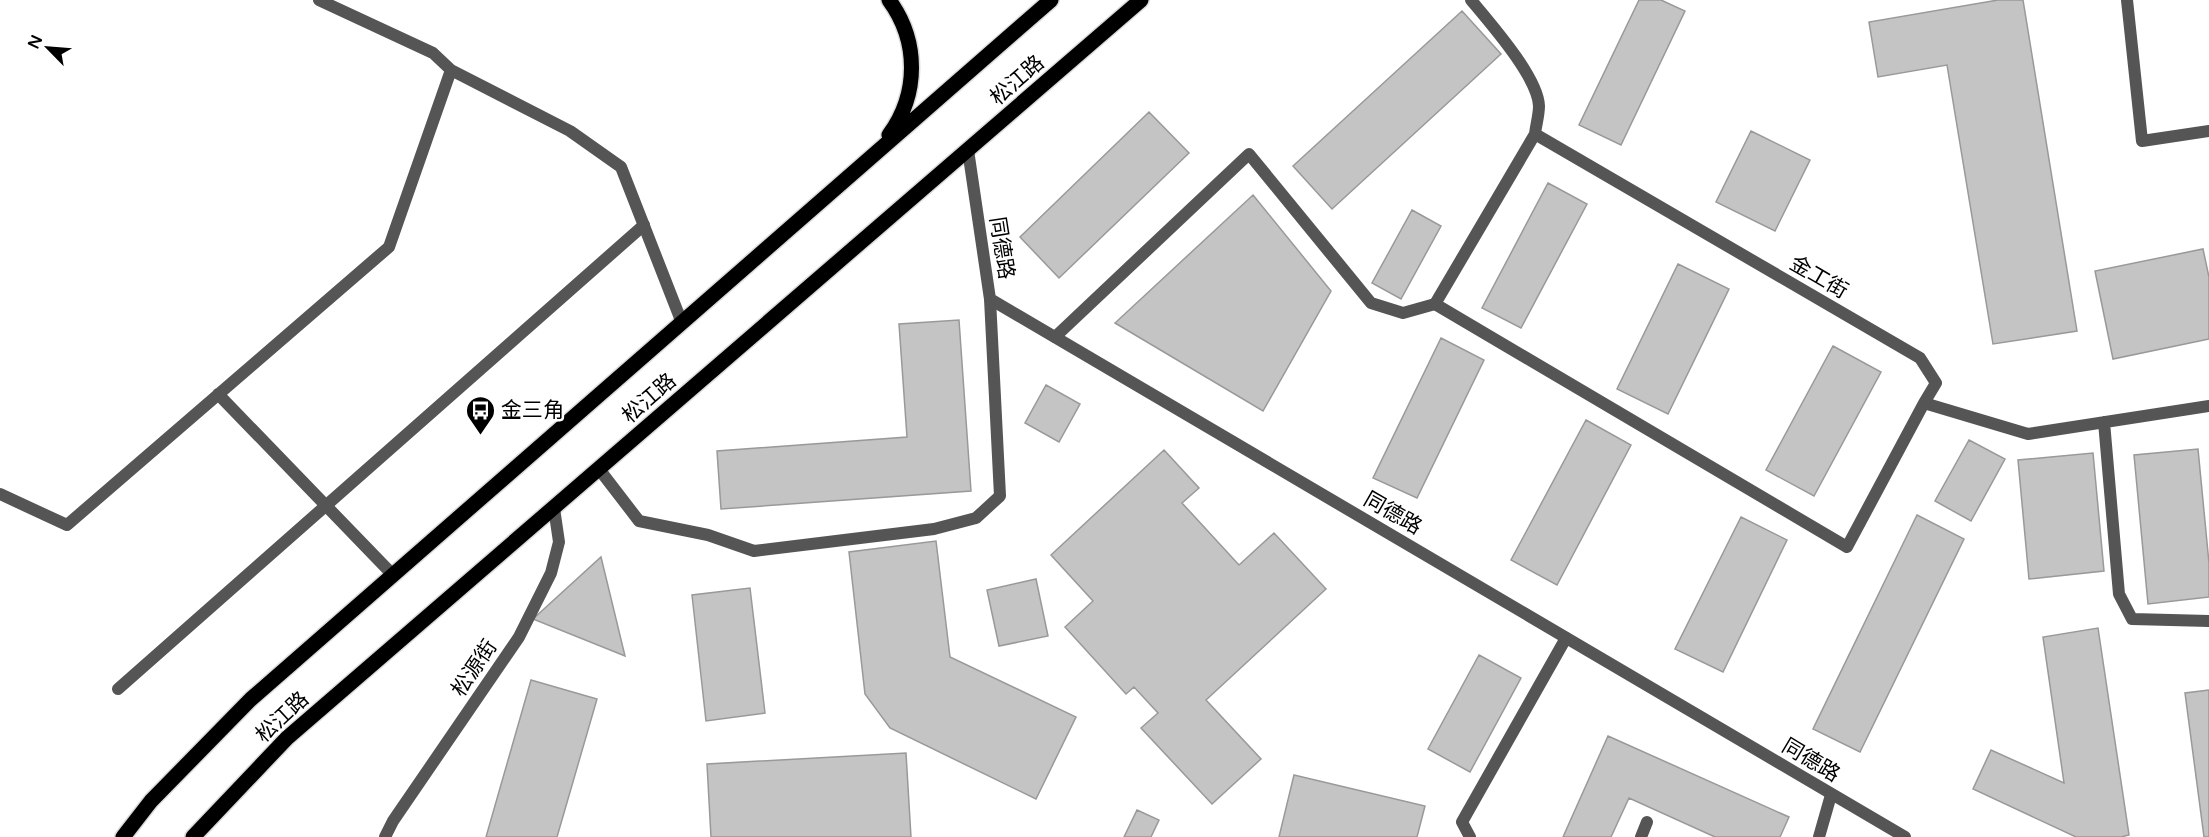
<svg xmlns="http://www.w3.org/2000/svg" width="2209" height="837" viewBox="0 0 2209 837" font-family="'Varela Round','Noto Sans SC',sans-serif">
<rect width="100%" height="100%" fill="#fff"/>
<path fill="#c4c4c4" stroke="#999" stroke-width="1.5" d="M1639 0H1661L1685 11 1621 145 1579 125Z
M1998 0H2023L2077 331 1993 344 1947 65 1878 77 1869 22Z
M1462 11 1501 54 1332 209 1293 166Z
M1149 112 1189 153 1059 278 1020 237Z
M1751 131 1810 160 1775 231 1716 202Z
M1548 183 1587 204 1521 328 1482 308Z
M1253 195 1331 291 1263 411 1115 323Z
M1412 210 1441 226 1401 299 1372 283Z
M2203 249 2209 277V339L2113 359 2095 271Z
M1678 264 1729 289 1668 414 1617 389Z
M959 320 971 491 721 509 717 451 907 437 899 324Z
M1441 338 1484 360 1417 498 1373 478Z
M1833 346 1881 372 1814 496 1766 470Z
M1046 385 1080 404 1059 442 1025 423Z
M1586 420 1631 445 1557 585 1511 560Z
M1969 440 2005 459 1971 521 1935 501Z
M2198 449 2209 563V597L2148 604 2134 455Z
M1164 450 1199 488 1182 503 1239 565 1274 533 1326 589 1206 700 1261 759 1212 804 1141 728 1158 713 1134 687 1126 694 1065 627 1093 601 1051 555Z
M2093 453 2104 571 2029 579 2018 460Z
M1917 515 1964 539 1860 752 1813 729Z
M1741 517 1787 540 1723 672 1675 649Z
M936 541 950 657 1076 717 1036 799 890 728 865 694 849 552Z
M601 557 625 656 533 619Z
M1036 579 1048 636 999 646 987 590Z
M750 588 765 713 706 721 692 595Z
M2098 628 2129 835 2121 837H2076L1973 789 1991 750 2064 783 2043 637Z
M1479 655 1521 678 1470 772 1428 749Z
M531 680 597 699 557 837H486Z
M2209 690V837H2204L2185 693Z
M1608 736 1789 817 1780 837H1715L1629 798 1611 837H1563Z
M906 753 911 837H711L707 764Z
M1294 775 1425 806 1417 837H1279Z
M1137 810 1159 820 1151 837H1124Z"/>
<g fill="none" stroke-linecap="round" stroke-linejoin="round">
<defs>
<path id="primary" d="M889 135C919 94 919 41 889 0
M123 837 151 801 251 699 1051 0
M193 837 287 738 1141 0"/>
</defs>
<use href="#primary" stroke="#dbdbdb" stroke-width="18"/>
<path stroke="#555" stroke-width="12" d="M2127 0 2142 141 2209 131
M1055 337 1249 154 1371 303 1403 313 1435 304
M599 469 639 521 708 535 754 551 934 529 976 518 1000 496 990 299
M118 689 644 225
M1470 837 1462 822 1566 638
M1641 837 1647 822"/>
<path stroke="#555" stroke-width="12" d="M319 0 433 53 451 70 570 131 621 167 682 323
M1471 0C1490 23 1538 77 1539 106 1539 115 1536 125 1535 134L1920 358 1936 383 1924 403 2028 434 2209 406
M1535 134 1435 304 1847 547 1924 403
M968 150 990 299 1905 837
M218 394 393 575
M2104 422 2119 594 2132 619 2209 621
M0 494 67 525 389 247 451 70
M385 837 393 821 519 637 551 573 559 542 554 508"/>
<path stroke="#555" stroke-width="12" d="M1819 837 1831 795"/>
<use href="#primary" stroke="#000" stroke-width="15"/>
</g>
<defs>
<symbol id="bus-pin" viewBox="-11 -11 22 30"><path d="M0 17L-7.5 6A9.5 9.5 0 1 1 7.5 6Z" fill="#000" stroke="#fff"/><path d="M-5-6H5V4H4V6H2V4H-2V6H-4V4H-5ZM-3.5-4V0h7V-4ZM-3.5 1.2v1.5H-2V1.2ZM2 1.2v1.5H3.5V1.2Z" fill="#fff"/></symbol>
</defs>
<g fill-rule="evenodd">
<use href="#bus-pin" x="464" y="394" width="33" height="45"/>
</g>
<g text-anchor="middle" stroke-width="5" stroke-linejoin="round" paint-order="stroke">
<g font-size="21" fill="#000" stroke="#fff">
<text transform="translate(1017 80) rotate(-41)" y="7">松江路</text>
<text transform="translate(1002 248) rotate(81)" y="7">同德路</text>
<text transform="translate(1819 277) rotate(30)" y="7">金工街</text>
<text transform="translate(649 398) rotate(-41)" y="7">松江路</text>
<text transform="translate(1393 513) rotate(30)" y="7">同德路</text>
<text transform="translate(474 668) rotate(-56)" y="7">松源街</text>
<text transform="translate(282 717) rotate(-43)" y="7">松江路</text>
<text transform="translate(1811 760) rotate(31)" y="7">同德路</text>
</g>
<g font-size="21" fill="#000" stroke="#fff" text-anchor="start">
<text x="501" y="417">金三角</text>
</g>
</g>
<g transform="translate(48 48) rotate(295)" stroke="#ffffff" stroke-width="4.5" paint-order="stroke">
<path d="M0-4.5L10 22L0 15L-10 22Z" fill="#000000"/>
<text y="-9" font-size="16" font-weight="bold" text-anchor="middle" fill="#000000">N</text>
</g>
</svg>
